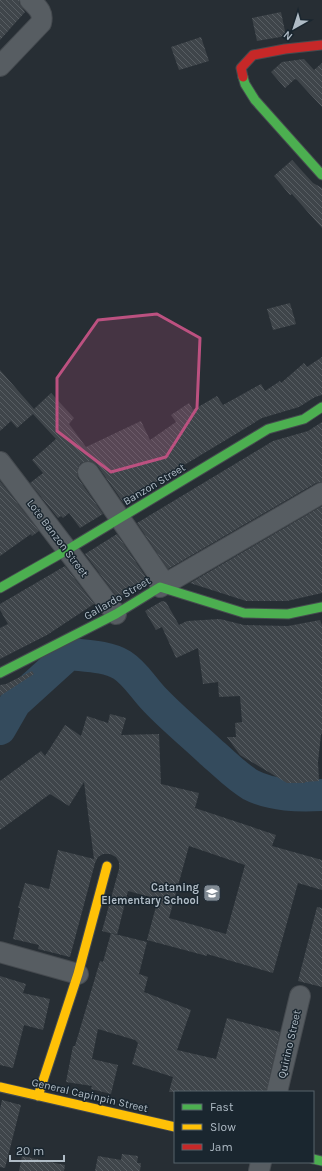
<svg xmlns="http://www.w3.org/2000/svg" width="322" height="1171" viewBox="0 0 322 1171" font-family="Karla,sans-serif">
<defs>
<pattern id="building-back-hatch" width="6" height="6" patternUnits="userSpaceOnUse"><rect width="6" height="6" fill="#3f454a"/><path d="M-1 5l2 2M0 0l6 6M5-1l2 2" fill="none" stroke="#585e63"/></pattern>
</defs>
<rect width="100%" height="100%" fill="#272e34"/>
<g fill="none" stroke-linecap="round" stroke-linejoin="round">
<path stroke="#344b5d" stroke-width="32" d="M0 729 15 703 69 654C86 656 107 656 122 665 136 674 144 689 155 700 173 719 194 736 213 754 225 764 237 777 251 785 272 796 299 796 322 795"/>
</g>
<path fill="url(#building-back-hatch)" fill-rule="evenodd" d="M0 0H19V3L25 12 0 40Z
M281 12 286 36 257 41 252 18Z
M201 37 209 61 179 70 171 47Z
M304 59 314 70 322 63V107L297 80 295 79 285 88 271 72 282 62Z
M292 160 313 183 322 188V228L292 194 290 195 274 176Z
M290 303 296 324 273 330 267 309Z
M322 357V395L315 397 299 407 262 418 123 502 97 465 93 462 87 461 81 463 78 467 77 473 78 478 103 514 80 528 69 513 63 518 61 516 58 518 30 483 43 473 32 460 56 439 33 414 17 428 11 421 0 431V370L34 409 51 393 74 418 69 424 86 447 141 421 150 440 176 422 171 415 189 403 193 410 217 396 223 405 261 384 265 391 280 381 281 383 304 363 307 367Z
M322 422V482L316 483 168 569 137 523 273 441 308 431Z
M0 481 39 531 32 536 31 534 0 556Z
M322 506V593L287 601H246L190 583Z
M117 534 148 580 118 598 85 554Z
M65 566 94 604 47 635 0 659V628L8 624 0 610V604Z
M162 601 166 602 179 625 187 621 220 619 244 625 288 626 320 620 322 625V734H321L318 762 319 781 305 782V783H287L240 755 227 737H236L235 723 242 722 240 696 219 697 218 682 203 684 198 648 176 658 162 627 156 630 145 611Z
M32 671 34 674 0 696V685L6 684Z
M110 714 126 718 121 735 159 734 161 784 199 793 195 808 276 835 272 846 322 860V890L298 883 273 973 207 954V956L147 940 158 899 128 891 117 935 102 931 119 869V862L116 857 110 854H103L98 857 95 863 70 957 38 949 39 945 13 939 20 908H18L25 883 49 889 58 850 94 859 84 782 69 806 50 794 0 830V781L41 751 45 756 65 725 81 736 87 716 108 723ZM189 846 245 865 226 934 169 918Z
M317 907 322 908V987L298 981Z
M111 933 147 942 139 974 148 977 144 992 191 1010 177 1050 216 1059 227 1018 280 1032 266 1092H169L173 1077 132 1064 138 1043 135 1040 98 1029 92 1059 118 1065 111 1094 91 1089 92 1086 66 1082 73 1046H75L100 961 103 962Z
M0 976 26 984 23 993 50 999 43 1030 24 1025 13 1068 0 1065Z
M2 1100 21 1105 5 1168 0 1167V1109Z
M122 1154 138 1156 137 1163H141L140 1171H95L98 1156 121 1160Z
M22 1156 65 1165 64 1171H19Z"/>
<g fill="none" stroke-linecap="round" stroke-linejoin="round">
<defs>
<path id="street" d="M0 66 41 23C44 12 37 7 30 0
M0 462 116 614
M88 472 165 584
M160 587 322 493
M0 952 78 974
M277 1092 300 996
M259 1171 261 1162"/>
<path id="fast" d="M243 77 245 84 255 100 322 175
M0 588 67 550 268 429 304 419 322 407
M0 673 116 614 160 587 244 613 288 614 322 607
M313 1159 322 1161"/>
<path id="slow" d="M0 1087 175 1127
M38 1096 78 974 107 866"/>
<path id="jam" d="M243 77 241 68 253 55 285 49 322 45"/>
</defs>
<use href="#street" stroke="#454a4f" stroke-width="22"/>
<use href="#fast" stroke="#454a4f" stroke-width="11"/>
<use href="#slow" stroke="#454a4f" stroke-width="11"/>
<use href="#jam" stroke="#454a4f" stroke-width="11"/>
<use href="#street" stroke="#575d62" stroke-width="20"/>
<use href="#fast" stroke="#4caf50" stroke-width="9"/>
<use href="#slow" stroke="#ffc107" stroke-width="9"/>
<use href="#jam" stroke="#c62828" stroke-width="9"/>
</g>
<path fill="#bc5180" fill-opacity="0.2" stroke="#bc5180" stroke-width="3" stroke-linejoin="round" d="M157 314 200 338 197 408 166 457 111 472 57 431V378L98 320Z"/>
<defs>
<symbol id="school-square" viewBox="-11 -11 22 22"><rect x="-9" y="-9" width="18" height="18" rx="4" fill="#808a93" stroke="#1a262f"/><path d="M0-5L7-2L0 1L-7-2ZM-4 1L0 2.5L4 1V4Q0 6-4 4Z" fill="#fff"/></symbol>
</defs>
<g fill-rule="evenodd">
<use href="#school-square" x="202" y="883" width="20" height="20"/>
</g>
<g text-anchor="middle" stroke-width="3" stroke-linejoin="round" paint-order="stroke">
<g font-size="11" fill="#b0bcc6" stroke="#1a262f">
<text transform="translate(154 484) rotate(-31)" y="4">Banzon Street</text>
<text transform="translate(58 538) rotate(53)" y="4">Lote Banzon Street</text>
<text transform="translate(117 598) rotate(-30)" y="4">Gallardo Street</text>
<text transform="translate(289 1044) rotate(-77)" y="4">Quirino Street</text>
<text transform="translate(90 1095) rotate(13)" y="4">General Capinpin Street</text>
</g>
<g font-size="11" font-weight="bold" fill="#b0bcc6" stroke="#1a262f" text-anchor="end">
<text x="199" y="891">Cataning<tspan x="199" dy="13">Elementary School</tspan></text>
</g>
</g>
<rect x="174" y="1091" width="140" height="72" fill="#1a262f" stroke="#56626b"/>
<rect x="182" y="1104" width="20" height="6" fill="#4caf50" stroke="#56626b"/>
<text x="210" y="1111" font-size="12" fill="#b0bcc6">Fast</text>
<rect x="182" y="1124" width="20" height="6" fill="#ffc107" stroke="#56626b"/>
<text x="210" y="1131" font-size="12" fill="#b0bcc6">Slow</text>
<rect x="182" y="1144" width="20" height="6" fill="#c62828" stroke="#56626b"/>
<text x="210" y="1151" font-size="12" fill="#b0bcc6">Jam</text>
<g transform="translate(294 28) rotate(219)" stroke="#1a262f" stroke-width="3" paint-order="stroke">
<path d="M0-3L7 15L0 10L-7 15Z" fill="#b0bcc6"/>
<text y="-6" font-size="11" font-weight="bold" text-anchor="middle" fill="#b0bcc6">N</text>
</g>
<path d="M10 1155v6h54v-6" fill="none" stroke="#b0bcc6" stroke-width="2"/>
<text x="16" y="1155" font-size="12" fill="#b0bcc6" stroke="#1a262f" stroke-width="3" paint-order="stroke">20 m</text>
</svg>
